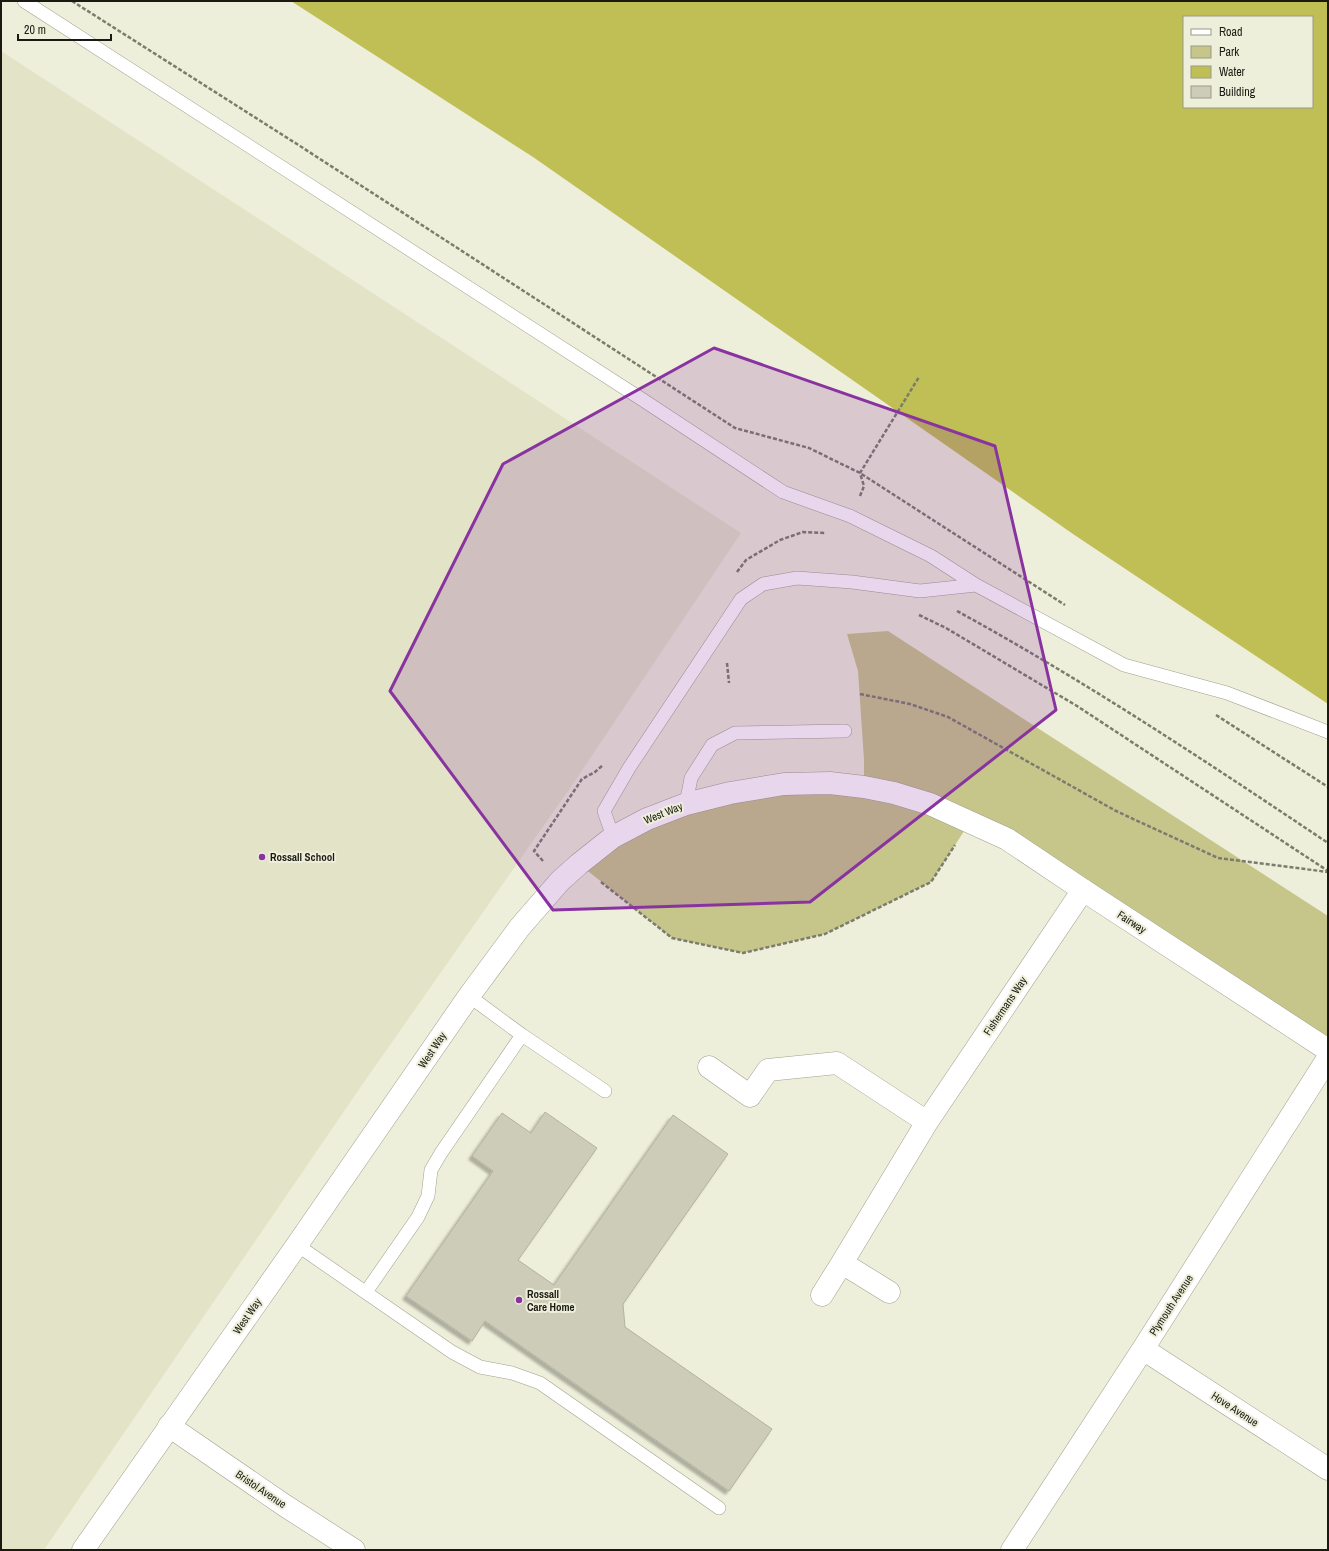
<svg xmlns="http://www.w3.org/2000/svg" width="1329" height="1551" viewBox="0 0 1329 1551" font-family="'Archivo Narrow',sans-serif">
<defs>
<filter id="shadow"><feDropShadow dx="-3.5" dy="3.5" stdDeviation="1" flood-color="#0004"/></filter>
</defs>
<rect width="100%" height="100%" fill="#eeefda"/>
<path fill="#e3e3c7" d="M1 51 741 533 575 781 362 1085 44 1550H1Z"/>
<path fill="#c6c68a" d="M888 631 1328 916V1050L970 822 931 882 825 934 743 953 672 938 579 864 686 804 864 787V760L858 671 847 634Z"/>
<path fill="#c0bf56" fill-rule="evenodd" d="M291 1H1328V704L1073 534 533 157ZM1184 17H1312V107H1184Z"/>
<path fill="#ccccb8" stroke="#b2b29f" filter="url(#shadow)" d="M545 1112 597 1148 518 1260 554 1285 673 1115 728 1154 623 1304 625 1327 772 1429 729 1491 485 1321 472 1341 406 1296 493 1171 472 1156 502 1113 531 1133Z"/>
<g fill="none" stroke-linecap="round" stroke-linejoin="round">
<defs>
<path id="service" d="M24 1 643 400 783 492 850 516 931 556 976 585 1124 665 1227 693 1328 732
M686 804 691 778 712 745 735 733 845 731
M613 837 604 811 629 768 741 599 763 584 797 578 852 582 920 591 976 585
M469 996 522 1035 605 1091
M297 1245 452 1352 480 1367 512 1373 540 1383 719 1508
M366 1292 418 1217 428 1196 431 1170 441 1153 522 1035"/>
<path id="minor" d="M709 1067 750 1096 768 1070 837 1063 927 1122
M889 1292 842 1263 927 1122 1083 890
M822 1295 842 1263
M1143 1349 1328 1469
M169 1426 284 1505 354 1550
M1012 1550 1143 1349 1328 1058"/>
<path id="tertiary" d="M83 1550 297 1245 469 996 520 927 560 881 579 864 613 837 647 819 686 804 730 793 784 784 830 783 864 787 894 793 930 804 1007 839 1083 890 1328 1050"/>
</defs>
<use href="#service" stroke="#a0a08d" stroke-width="14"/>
<use href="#minor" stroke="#a0a08d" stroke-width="23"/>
<use href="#tertiary" stroke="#a0a08d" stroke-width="23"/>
<path stroke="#7b7b6e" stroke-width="2.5" stroke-dasharray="4 2" stroke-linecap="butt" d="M72 1 300 146 735 428 809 448 860 473 1065 605
M860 496 864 486 860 473 919 377
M737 572 746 560 780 540 803 532 825 533
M957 611C1085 681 1207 762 1328 843
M919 615 946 628 1077 706 1328 871
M727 663 729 683
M860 694 910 704 948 717 1116 811 1218 858 1328 872
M1216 715 1328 787
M543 861 534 851 582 779 595 772 603 765
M601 882 672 938 743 953 825 934 931 882 955 845"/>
<use href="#service" stroke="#fff" stroke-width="13"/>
<use href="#minor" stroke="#fff" stroke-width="22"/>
<use href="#tertiary" stroke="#fff" stroke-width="22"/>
</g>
<path fill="#8933a0" fill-opacity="0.2" stroke="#8933a0" stroke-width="3" stroke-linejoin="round" d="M714 348 995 446 1056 710 810 902 553 910 390 691 503 464Z"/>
<g fill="#8933a0" stroke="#eeefda" stroke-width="1.5">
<circle cx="262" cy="857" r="4"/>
<circle cx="519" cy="1300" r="4"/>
</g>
<g text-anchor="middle" stroke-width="4" stroke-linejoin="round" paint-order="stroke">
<g font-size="11" fill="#1a1a13" stroke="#eeefda">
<text transform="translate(663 813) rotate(-22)" y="4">West Way</text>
<text transform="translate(1132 922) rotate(33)" y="4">Fairway</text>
<text transform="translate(1005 1006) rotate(-56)" y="4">Fishermans Way</text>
<text transform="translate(432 1050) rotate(-56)" y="4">West Way</text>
<text transform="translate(1171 1305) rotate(-57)" y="4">Plymouth Avenue</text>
<text transform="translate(247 1316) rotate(-55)" y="4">West Way</text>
<text transform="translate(1235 1409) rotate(33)" y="4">Hove Avenue</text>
<text transform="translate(261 1489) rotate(34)" y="4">Bristol Avenue</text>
</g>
<g font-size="11" font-weight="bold" fill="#1a1a13" stroke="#eeefda" text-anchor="start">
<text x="270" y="861">Rossall School</text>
<text x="527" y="1298">Rossall<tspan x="527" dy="13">Care Home</tspan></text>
</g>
</g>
<rect width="1329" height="1551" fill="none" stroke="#1a1a13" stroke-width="4"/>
<rect x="1183" y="16" width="130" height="92" fill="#eeefda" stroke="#999a8a"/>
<rect x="1191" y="29" width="20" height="6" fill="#ffffff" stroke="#999a8a"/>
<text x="1219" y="36" font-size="12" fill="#1a1a13">Road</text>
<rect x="1191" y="46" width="20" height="12" fill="#c6c68a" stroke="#999a8a"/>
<text x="1219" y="56" font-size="12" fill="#1a1a13">Park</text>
<rect x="1191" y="66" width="20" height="12" fill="#c0bf56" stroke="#999a8a"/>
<text x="1219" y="76" font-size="12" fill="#1a1a13">Water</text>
<rect x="1191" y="86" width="20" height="12" fill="#ccccb8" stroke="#999a8a"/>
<text x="1219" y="96" font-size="12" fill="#1a1a13">Building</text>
<path d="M18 34v6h93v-6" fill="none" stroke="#1a1a13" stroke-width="2"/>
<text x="24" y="34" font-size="12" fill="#1a1a13" stroke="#eeefda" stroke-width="3" paint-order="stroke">20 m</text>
</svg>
